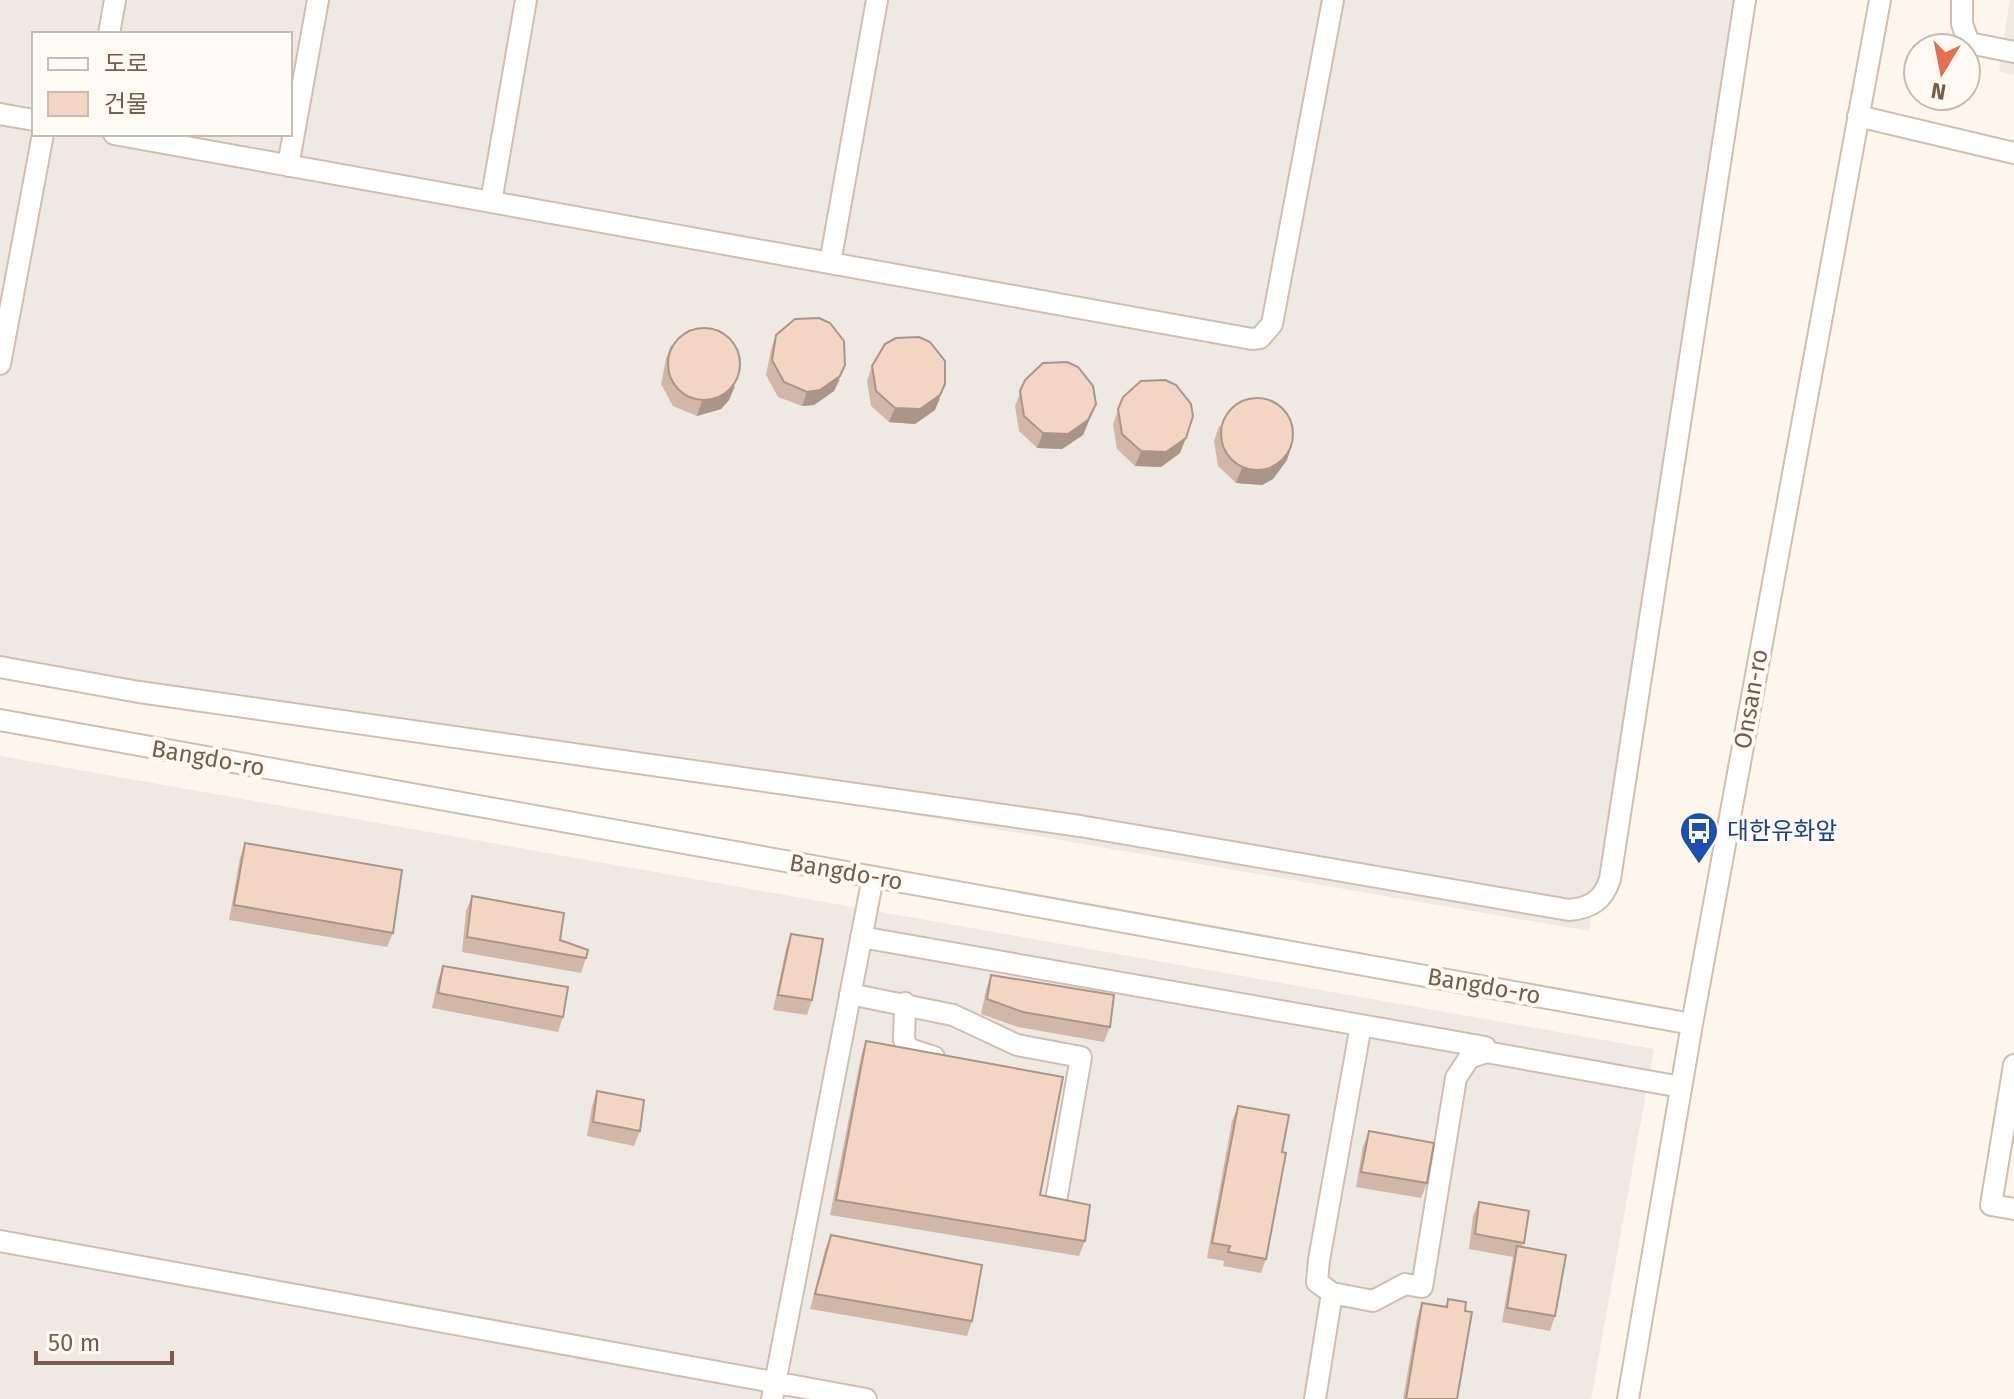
<svg xmlns="http://www.w3.org/2000/svg" width="2014" height="1399" viewBox="0 0 2014 1399" font-family="'Fira Sans','Noto Sans KR',sans-serif">
<rect width="100%" height="100%" fill="#fdf6ec"/>
<path fill="#efe9e4" fill-rule="evenodd" d="M0 0H1745L1589 931 0 658ZM34 34H290V134H34Z
M2010 0H2014V75L1999 71Z
M0 756 1654 1049 1591 1399H0Z"/>
<g fill="none" stroke-linecap="round" stroke-linejoin="round">
<defs>
<path id="minor" d="M1962 0V24L1969 43 2014 52
M109 34 115 0
M0 114 34 120
M1858 116 2014 153
M114 134 1252 339 1260 338 1272 324 1333 0
M288 166 318 0
M491 202 526 0
M830 263 877 0
M0 364 43 134
M0 667 139 692 1080 826 1569 910C1590 908 1603 901 1610 879L1745 0
M0 720 1692 1024
M861 937 1485 1047 1486 1052
M850 994 953 1015 1017 1045 1081 1057 1056 1201
M905 1003 904 1040 909 1049 934 1057
M2014 1065 1991 1205 2014 1209
M0 1241 866 1399
M1332 1293 1317 1282 1319 1260 1361 1025
M772 1399 873 877
M1315 1399 1332 1293 1373 1301 1405 1284 1422 1287 1456 1078 1469 1058 1486 1052 1681 1087
M1628 1399 1692 1024 1880 0"/>
</defs>
<use href="#minor" stroke="#d1beb0" stroke-width="24"/>
<use href="#minor" stroke="#fff" stroke-width="20"/>
</g>
<path fill="#d1b7a8" d="M776 335 840 380 834 391 814 405 802 406 778 397 766 375 771 350Z
M671 345 735 386 729 400 721 409 697 416 673 406 661 384 666 359Z
M872 366 940 399 935 410 915 424 889 422 871 406 867 381Z
M1025 380 1096 404 1083 435 1062 449 1037 448 1019 431 1015 406Z
M1123 397 1180 453 1161 467 1135 466 1117 449 1113 424Z
M1219 426 1287 460 1273 479 1262 485 1236 483 1218 466 1214 441Z
M245 843 393 933 387 947 229 920 240 858Z
M472 896 560 940 586 958 581 973 462 952 466 911Z
M791 934 812 1000 807 1015 773 1010 786 949Z
M443 966 563 1017 558 1032 432 1008 438 980Z
M991 975 1110 1027 1104 1042 1018 1027 981 1014 986 990Z
M866 1041 1040 1195 1085 1241 1079 1256 830 1215 861 1056Z
M597 1091 640 1131 634 1146 587 1136 592 1106Z
M1238 1106 1282 1152 1266 1259 1261 1273 1223 1266 1224 1261 1207 1258 1232 1121Z
M1369 1131 1427 1183 1421 1198 1356 1187 1363 1146Z
M1479 1202 1524 1243 1522 1247 1555 1316 1550 1331 1502 1322 1513 1257 1469 1249 1473 1216Z
M831 1235 972 1321 967 1336 810 1309 825 1250Z
M1448 1299 1465 1311 1457 1399H1403L1417 1318 1422 1303 1445 1307Z"/>
<path fill="#aa9588" d="M845 365 834 391 814 405 802 406 807 392Z
M945 384 935 410 915 424 889 422 895 408Z
M735 386 729 400 721 409 697 416 702 401Z
M1096 404 1083 435 1062 449 1037 448 1043 433Z
M1186 438 1180 453 1161 467 1135 466 1141 451Z
M1292 445 1287 460 1273 479 1262 485 1236 483 1242 468Z"/>
<path fill="#f3d5c3" stroke="#aa9588" stroke-width="2" d="M819 318 830 323 844 341 845 365 840 376 820 390 807 392 784 382 772 360 776 335 795 319Z
M668 364a36 36 0 1 1 72 0a36 36 0 1 1-72 0Z
M919 337 930 342 945 361V384L940 395 920 409 895 408 876 391 872 366 885 344 896 338Z
M1067 362 1078 367 1093 386 1096 404 1088 420 1068 434 1043 433 1024 416 1020 391 1025 380 1043 363Z
M1165 380 1176 385 1191 404 1193 416 1186 438 1166 452 1141 451 1122 434 1118 409 1123 397 1141 381Z
M1221 434a36 36 0 1 1 72 0a36 36 0 1 1-72 0Z
M245 843 402 870 393 933 234 905Z
M472 896 564 913 560 940 588 950 586 958 467 937Z
M791 934 823 939 812 1000 778 995Z
M443 966 568 987 563 1017 438 993Z
M991 975 1114 995 1110 1027 1023 1012 987 999Z
M866 1041 1063 1077 1040 1195 1090 1205 1085 1241 836 1200Z
M597 1091 644 1100 640 1131 593 1122Z
M1238 1106 1289 1115 1282 1152 1286 1153 1266 1259 1228 1252 1230 1246 1212 1243Z
M1369 1131 1434 1143 1427 1183 1361 1172Z
M1479 1202 1529 1211 1524 1243 1475 1234Z
M831 1235 982 1265 972 1321 815 1294Z
M1517 1246 1566 1255 1555 1316 1507 1308Z
M1448 1299 1466 1302 1465 1311 1472 1312 1457 1399H1406L1422 1303 1447 1307Z"/>
<defs>
<symbol id="bus-pin" viewBox="-11 -11 22 30"><path d="M0 17L-7.5 6A9.5 9.5 0 1 1 7.5 6Z" fill="#1a4fb4" stroke="#fffaf3"/><path d="M-5-6H5V4H4V6H2V4H-2V6H-4V4H-5ZM-3.5-4V0h7V-4ZM-3.5 1.2v1.5H-2V1.2ZM2 1.2v1.5H3.5V1.2Z" fill="#fff"/></symbol>
</defs>
<g fill-rule="evenodd">
<use href="#bus-pin" x="1677" y="809" width="44" height="60"/>
</g>
<g text-anchor="middle" stroke-width="8" stroke-linejoin="round" paint-order="stroke">
<g font-size="24" fill="#7a5c4d" stroke="#fffaf3">
<text transform="translate(1751 699) rotate(-80)" y="8">Onsan-ro</text>
<text transform="translate(208 758) rotate(10)" y="8">Bangdo-ro</text>
<text transform="translate(846 872) rotate(10)" y="8">Bangdo-ro</text>
<text transform="translate(1484 986) rotate(10)" y="8">Bangdo-ro</text>
</g>
<g font-size="24" fill="#164399" stroke="#fffaf3" text-anchor="start">
<text x="1727" y="839">대한유화앞</text>
</g>
</g>
<rect x="32" y="32" width="260" height="104" fill="#fffaf3" stroke="#cabbb1" stroke-width="2"/>
<rect x="48" y="58" width="40" height="12" fill="#ffffff" stroke="#cabbb1" stroke-width="2"/>
<text x="104" y="72" font-size="24" fill="#7a5c4d">도로</text>
<rect x="48" y="92" width="40" height="24" fill="#f3d5c3" stroke="#cabbb1" stroke-width="2"/>
<text x="104" y="112" font-size="24" fill="#7a5c4d">건물</text>
<g transform="translate(1942 72) rotate(190)"><circle r="38" fill="#fffaf3" stroke="#cabbb1" stroke-width="2"/>
<path d="M0-6L14 30L0 20L-14 30Z" fill="#e76f51"/>
<text y="-12" font-size="22" font-weight="bold" text-anchor="middle" fill="#7a5c4d">N</text>
</g>
<path d="M36 1351v12h136v-12" fill="none" stroke="#7a5c4d" stroke-width="4"/>
<text x="48" y="1351" font-size="24" fill="#7a5c4d" stroke="#fffaf3" stroke-width="6" paint-order="stroke">50 m</text>
</svg>
